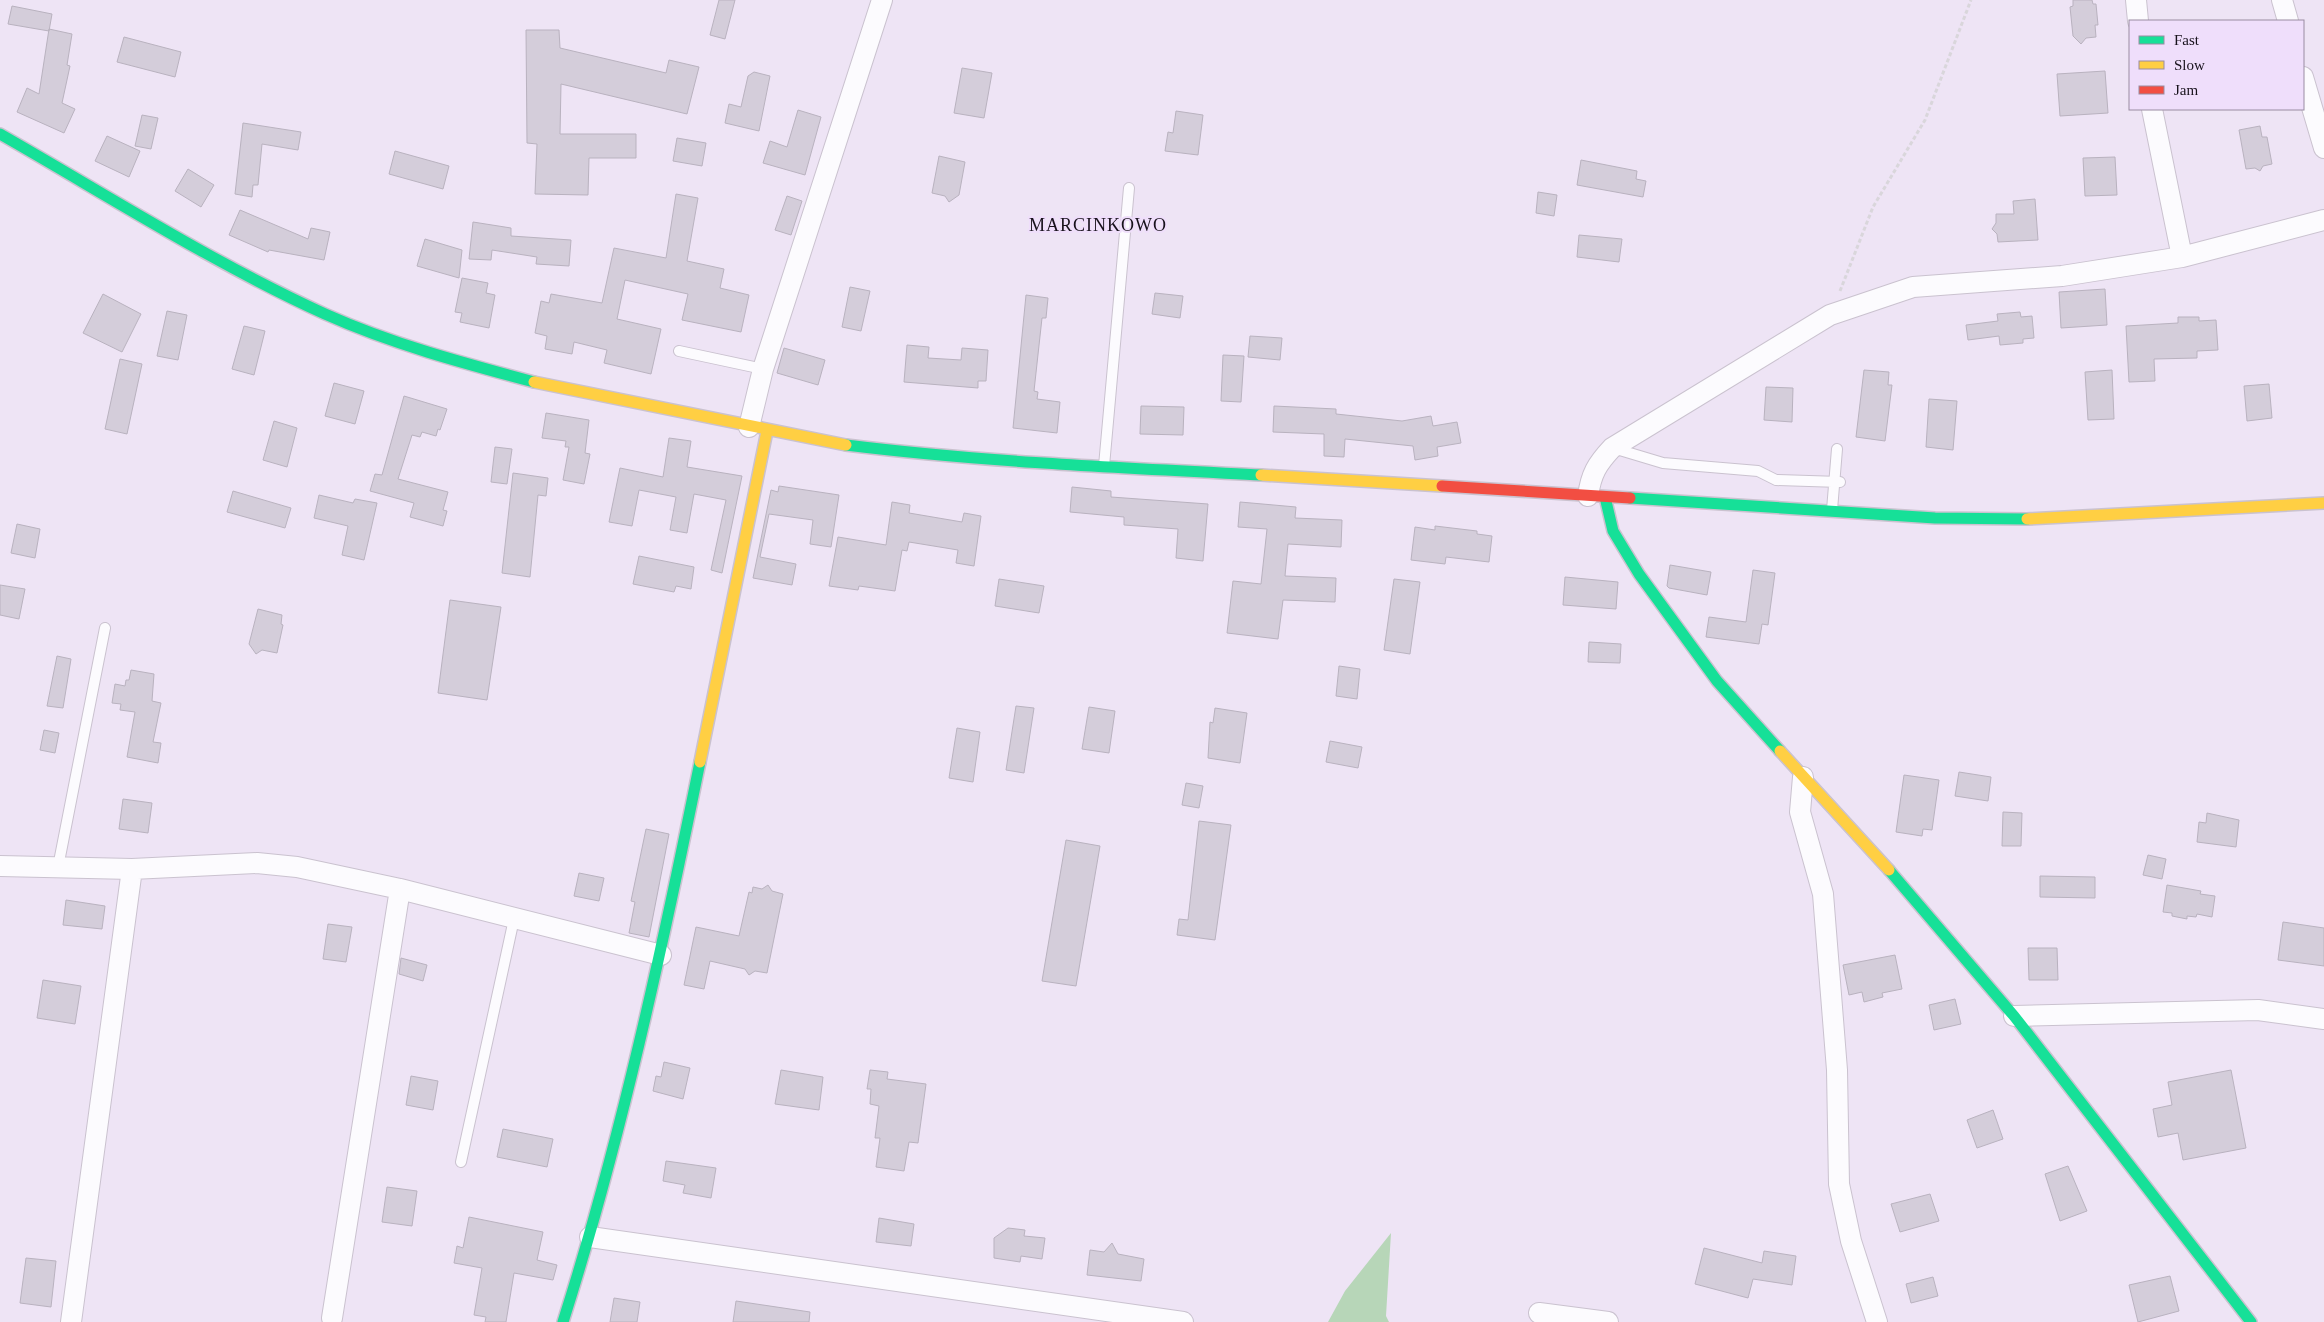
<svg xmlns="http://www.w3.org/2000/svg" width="2324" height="1322" viewBox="0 0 2324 1322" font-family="'Times New Roman',serif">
<rect width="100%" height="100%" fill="#eee4f5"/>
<path fill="#b7d6b8" d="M1391 1233 1386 1316 1389 1322H1328L1345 1291Z"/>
<path fill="#d4cdda" stroke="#b9b2bf" d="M719 0H735L725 39 710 35Z
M2073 0H2092L2093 4H2096L2098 25H2095L2096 37 2086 38 2081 44 2073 36 2070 7 2073 6Z
M12 6 52 14 49 31 8 24Z
M49 29 72 34 67 65 70 66 62 103 75 109 64 133 17 112 27 88 39 94Z
M526 30H559L560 48 666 73 669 60 699 67 687 114 561 84 560 134H636V158H589L588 195 535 194 537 144 527 143Z
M124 37 181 52 175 77 117 62Z
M962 68 992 73 984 118 954 113Z
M2105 71 2108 113 2060 116 2057 74Z
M754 72 770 76 759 131 725 123 729 104 741 107 748 76Z
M798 110 821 117 805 175 763 163 770 141 787 147Z
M1176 111 1203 115 1198 155 1165 151 1168 132 1173 133Z
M142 115 158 118 151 149 135 146Z
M243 123 301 132 298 150 262 144 258 185H253L252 197 235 194Z
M2260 126 2262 137H2267L2272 164 2263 166 2260 171 2255 168 2246 169 2239 130Z
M107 136 140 151 129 177 95 161Z
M677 138 706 143 702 166 673 161Z
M395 151 449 166 443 189 389 174Z
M939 156 965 162 959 195 949 202 945 196 932 193Z
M2115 157 2117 195 2085 196 2083 158Z
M1581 160 1637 171 1636 179 1646 181 1643 197 1577 185Z
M188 169 214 185 201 207 175 191Z
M1538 192 1557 195 1554 216 1536 213Z
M676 194 698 198 687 261 724 269 720 288 749 295 741 332 682 320 688 294 625 280 617 319 661 329 651 374 604 363 607 350 574 342 572 354 545 349 547 336 535 333 541 301 549 303 551 294 602 303 614 248 666 258Z
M787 196 802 201 791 235 775 230Z
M2035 199 2038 240 1998 242 1997 234 1992 229 1996 223V214H2014L2013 201Z
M240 210 308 239 311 228 330 232 324 260 269 250 268 252 229 235Z
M473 222 511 228V236L571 240 569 266 536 264 537 257 492 250 491 260 469 259Z
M1579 235 1622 239 1619 262 1577 257Z
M425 239 462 250 459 278 417 266Z
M462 278 488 283 486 293 495 295 489 328 460 322 462 313 455 312Z
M850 287 870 291 861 331 842 327Z
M2105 289 2107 325 2061 328 2059 292Z
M1155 293 1183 296 1180 318 1152 314Z
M103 294 141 314 122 352 83 333Z
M1026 295 1048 298 1046 318H1042L1034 391 1038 392 1037 399 1060 402 1057 433 1013 428Z
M167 311 187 315 178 360 157 356Z
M2020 312 2021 317 2032 316 2034 338 2023 339V343L2000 345 1999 336 1968 340 1966 325 1998 321 1997 314Z
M2178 317H2199V321L2216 320 2218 350 2197 351V358L2154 359 2155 381 2129 382 2126 326 2178 323Z
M244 326 265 331 254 375 232 369Z
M1250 336 1282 338 1280 360 1248 357Z
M907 345 929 347 928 358 961 360 962 348 988 350 986 381H978V388L904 382Z
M784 348 825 360 818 385 777 373Z
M1223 355 1244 356 1241 402 1221 401Z
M120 359 142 364 127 434 105 429Z
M1864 370 1889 372 1888 385H1892L1885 441 1856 437Z
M2112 370 2114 419 2088 420 2085 372Z
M334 383 364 391 355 424 325 416Z
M2269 384 2272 418 2247 421 2244 386Z
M1766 387 1793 388 1792 422 1764 420Z
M404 396 447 409 440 430 438 429 436 436 422 432 420 437 412 435 398 479 448 492 443 510 447 511 443 526 410 517 414 503 370 491 375 474 382 475Z
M1929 399 1957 401 1953 450 1926 447Z
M1141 406 1184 407 1183 435 1140 434Z
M1274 406 1336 409V414L1402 421 1431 416 1433 426 1457 422 1461 443 1437 447 1438 456 1415 460 1413 446 1345 439 1344 457 1324 456V434L1273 432Z
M546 413 589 420 585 453 590 454 584 484 563 480 569 447H565L566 441 542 438Z
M274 421 297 428 287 467 263 460Z
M669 438 691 441 687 467 742 476 722 573 711 570 726 500 694 494 687 533 670 530 676 497 639 490 632 526 609 522 620 468 663 477Z
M495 447 512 449 507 484 491 482Z
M513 473 548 478 546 496 538 495 530 577 502 573Z
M779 486 839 495 831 547 810 544 813 520 769 514 760 557 796 564 792 585 753 578 771 490 778 492Z
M1072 487 1111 491V497L1208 504 1203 561 1176 558 1178 529 1124 525V517L1070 512Z
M233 491 291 508 285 528 227 512Z
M319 495 353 503 355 499 377 503 364 560 342 555 348 526 314 518Z
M892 502 910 505 909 513 962 522 964 513 981 516 974 566 956 563 958 550 909 542 907 551 902 550 895 591 859 586 858 590 829 586 838 537 886 545Z
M1240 502 1296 507 1295 518 1342 520 1341 547 1288 544 1285 576 1336 578 1335 602 1283 600 1278 639 1227 633 1233 581 1261 584 1267 529 1238 527Z
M17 524 40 529 35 558 11 553Z
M1435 526 1477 531V534L1492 536 1489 562 1446 557 1445 564 1411 560 1415 527 1435 530Z
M639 556 694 567 691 589 676 586 674 592 633 584Z
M1670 565 1711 572 1707 595 1669 588 1667 586Z
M1753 570 1775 573 1768 625 1762 624 1759 644 1706 637 1709 617 1746 622Z
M1565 577 1618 582 1616 609 1563 605Z
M999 579 1044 586 1039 613 995 606Z
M1394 579 1420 582 1410 654 1384 650Z
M0 585 25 589 19 619 0 615Z
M450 600 501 607 487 700 438 693Z
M258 609 282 615 281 624 283 625 277 653 262 650 256 654 249 644Z
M1589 642 1621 644 1620 663 1588 662Z
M57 656 71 659 63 708 47 706Z
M1339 666 1360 669 1357 699 1336 696Z
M131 670 154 674 152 701 161 703 153 742 161 743 158 763 127 757 135 712 120 710 121 704 112 703 115 684 125 686 126 680H129Z
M1016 706 1034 708 1024 773 1006 770Z
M1089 707 1115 711 1109 753 1082 749Z
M1215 708 1247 713 1240 763 1208 758 1210 722 1213 723Z
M957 728 980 732 973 782 949 778Z
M44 730 59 733 55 753 40 750Z
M1330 741 1362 747 1358 768 1326 762Z
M1959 772 1991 777 1988 801 1955 796Z
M1904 775 1939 780 1932 830 1923 829 1922 836 1896 832Z
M1186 783 1203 786 1199 808 1182 805Z
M123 799 152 803 148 833 119 829Z
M2003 812 2022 813 2021 846H2002Z
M2207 813 2239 820 2236 847 2197 842 2199 822 2206 823Z
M1199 821 1231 825 1215 940 1177 935 1179 919 1188 920Z
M646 829 669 834 649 937 629 933 635 902 631 901Z
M1066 840 1100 846 1076 986 1042 981Z
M2148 855 2166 859 2162 879 2143 875Z
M579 873 604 878 599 901 574 896Z
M2040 876 2095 877V898L2040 897Z
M768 885 772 891 783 894 767 973 755 971 749 975 745 969 710 961 704 989 684 985 696 927 739 936 749 892 752 893 753 887 762 889Z
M2167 885 2201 891 2200 894 2215 896 2212 917 2197 914 2196 917 2187 916V919L2172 916V913L2163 912Z
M66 900 105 906 102 929 63 925Z
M2283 922 2324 928V966L2278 960Z
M328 924 352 927 346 962 323 959Z
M2028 948H2057L2058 980H2029Z
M1895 955 1902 989 1882 993 1883 997 1864 1002 1862 992 1849 995 1843 965Z
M401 958 427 965 423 981 399 974Z
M43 980 81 986 75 1024 37 1018Z
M1955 999 1961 1024 1934 1030 1929 1005Z
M664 1062 690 1068 683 1099 653 1091 656 1076 661 1077Z
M781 1070 823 1077 819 1110 775 1104Z
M870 1070 888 1072 887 1079 926 1084 918 1143 909 1142 904 1171 876 1167 880 1138H875L879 1106 870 1104 871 1089H867Z
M2231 1070 2246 1148 2183 1160 2178 1133 2158 1137 2153 1109 2172 1105 2168 1082Z
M411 1076 438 1081 433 1110 406 1105Z
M1993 1110 2003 1139 1977 1148 1967 1120Z
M503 1129 553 1139 547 1167 497 1157Z
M666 1161 716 1168 711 1198 683 1193 685 1185 663 1181Z
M2068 1166 2087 1211 2060 1221 2045 1174Z
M387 1187 417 1191 412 1226 382 1222Z
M1930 1194 1939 1221 1900 1232 1891 1204Z
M469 1217 543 1232 537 1260 557 1265 553 1280 514 1273 506 1322H485L486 1317 474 1315 482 1268 454 1263 457 1246 463 1248Z
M879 1218 914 1224 911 1246 876 1242Z
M1008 1228 1025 1230 1024 1236 1045 1238 1042 1259 1021 1256 1020 1262 994 1258V1238Z
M1112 1243 1118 1254 1144 1259 1141 1281 1087 1275 1090 1250 1104 1252Z
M1704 1248 1762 1263 1764 1251 1796 1256 1792 1285 1753 1279 1748 1298 1695 1284Z
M26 1258 56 1261 51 1307 20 1303Z
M2170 1276 2179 1311 2138 1322 2129 1285Z
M1933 1277 1938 1296 1911 1303 1906 1284Z
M614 1298 640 1302 637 1322H610Z
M736 1301 810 1312 809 1322H733Z"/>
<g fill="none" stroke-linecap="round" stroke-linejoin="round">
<defs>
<path id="lane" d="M679 351 763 369
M1613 448 1663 463 1758 471 1776 480 1840 482
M1104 466 1129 188
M1832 510 1837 449
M58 867 105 628
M461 1162 514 919"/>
<path id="street" d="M2136 0 2138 21
M2282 0 2288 21
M2303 77 2324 148
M2152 109 2182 257
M749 427 763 369 882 0
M1588 496C1591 474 1597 464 1612 448L1830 315 1913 287 2062 276 2182 257 2324 220
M1803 777 1800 812 1823 894 1837 1070 1839 1184 1851 1241 1877 1322
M0 866 132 869 257 863 297 867 400 889 661 955
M2014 1016 2258 1010 2324 1019
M590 1237 1183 1322
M1539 1313 1608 1322
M332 1318 400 889
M71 1322 132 869"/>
<path id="fast" d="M0 134C107 195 213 263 325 314 392 344 463 363 534 382
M846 445C984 462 1123 468 1261 475
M1605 497 1613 531 1639 574 1717 681 1780 751
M1630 498 1935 518 2027 519
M1889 870 2014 1016 2251 1322
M563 1322C621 1139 662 950 700 762"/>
<path id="slow" d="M534 382 846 445
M1261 475 1442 486
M2027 519 2324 503
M1780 751 1889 870
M700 762 767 431"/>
<path id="jam" d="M1442 486 1630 498"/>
</defs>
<use href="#lane" stroke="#cac2cf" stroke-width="12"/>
<use href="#street" stroke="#cac2cf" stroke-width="22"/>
<use href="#fast" stroke="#cac2cf" stroke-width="14"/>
<use href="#slow" stroke="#cac2cf" stroke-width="14"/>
<use href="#jam" stroke="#cac2cf" stroke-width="14"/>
<path stroke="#d9d6db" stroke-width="3" stroke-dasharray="4 2.5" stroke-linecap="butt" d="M1840 291 1873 207 1925 120 1971 0"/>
<use href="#lane" stroke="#fcfbfe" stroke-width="10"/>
<use href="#street" stroke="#fcfbfe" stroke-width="20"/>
<use href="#fast" stroke="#16e098" stroke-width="11"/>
<use href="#slow" stroke="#ffcf43" stroke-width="11"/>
<use href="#jam" stroke="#f24e42" stroke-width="11"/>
</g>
<g text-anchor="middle" stroke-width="4" stroke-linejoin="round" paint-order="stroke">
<g font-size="18" letter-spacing="1" fill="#18121c" stroke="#efdefb">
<text x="1098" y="231">MARCINKOWO</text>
</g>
</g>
<rect x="2129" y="20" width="175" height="90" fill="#efdefb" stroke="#998ca2"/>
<rect x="2139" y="36" width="25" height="8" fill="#16e098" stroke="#998ca2"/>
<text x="2174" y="45" font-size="15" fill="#18121c">Fast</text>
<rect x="2139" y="61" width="25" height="8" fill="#ffcf43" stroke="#998ca2"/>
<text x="2174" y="70" font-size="15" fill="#18121c">Slow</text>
<rect x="2139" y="86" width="25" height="8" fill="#f24e42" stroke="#998ca2"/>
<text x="2174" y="95" font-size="15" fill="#18121c">Jam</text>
</svg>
